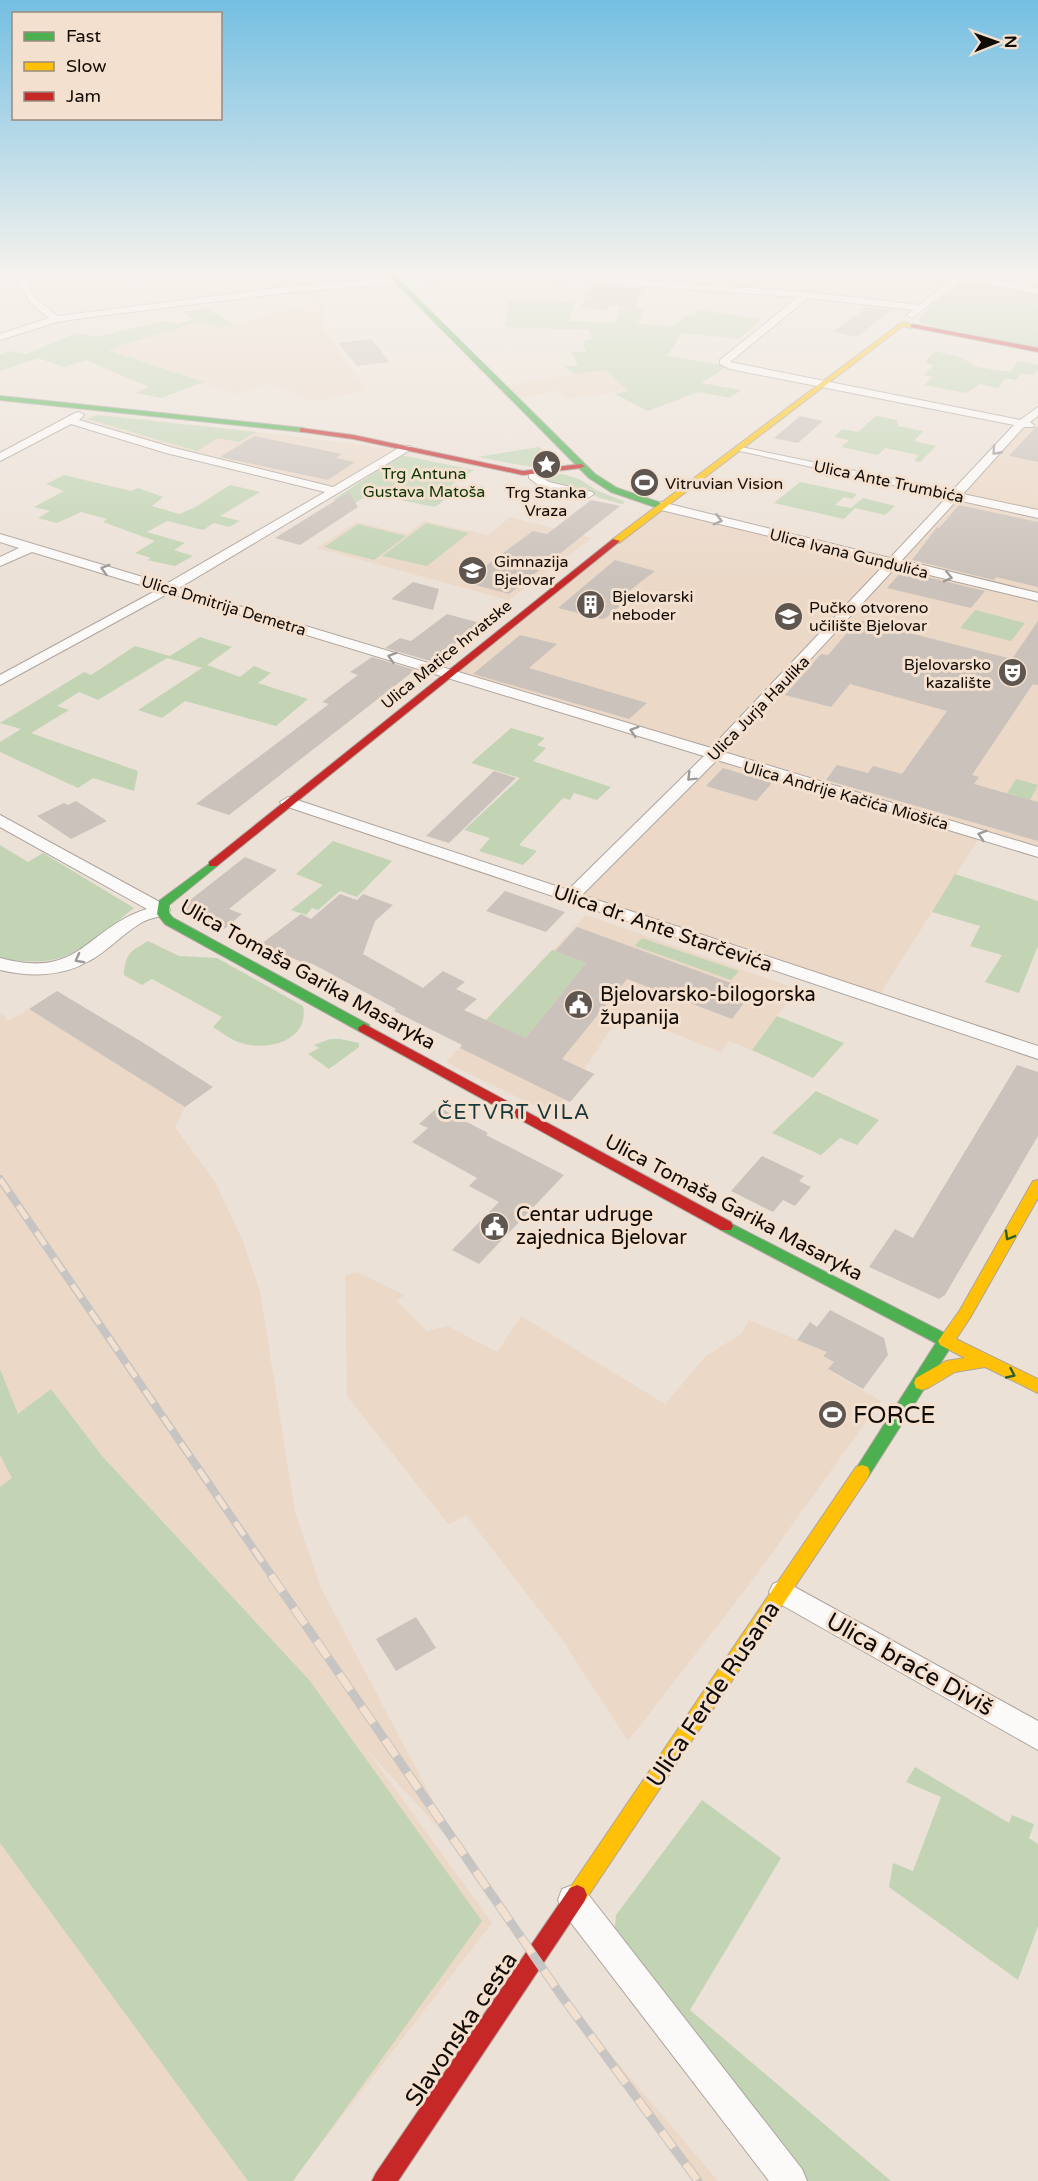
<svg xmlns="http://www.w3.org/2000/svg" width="1038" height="2181" viewBox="0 0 1038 2181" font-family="'Varela Round',sans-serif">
<rect width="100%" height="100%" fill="#ece1d7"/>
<path fill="#ebd8c7" d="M308 292H319L326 306 322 316V326L366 390 314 401 268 383 235 394 106 350 200 321 219 328 314 303Z
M606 369 628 391 567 399 558 391 514 399 502 386Z
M97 414 252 431 393 449 334 486 167 446 84 419Z
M1022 424 1038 427V852L981 835 876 1000 571 896 712 755 448 674 661 506 892 564Z
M510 517 592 538 509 600 317 548 356 522 407 534 424 521 488 535Z
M586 915 789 986 784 992 793 995 752 1050 729 1041 721 1052 625 1014 608 1033 584 1069 595 1074 570 1102 564 1100 552 1114 446 1062Z
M29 1009 185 1107 175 1127 215 1182 242 1239 260 1291 295 1512 320 1586 459 1850 366 1749 492 1923 292 2181H0V1016L3 1014 8 1021Z
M357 1272 404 1295 397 1301 427 1331 448 1326 497 1352 521 1316 665 1404 706 1356 741 1334 749 1320 827 1352 823 1356 834 1362 828 1370 881 1401 752 1581 628 1741 561 1638 466 1515 449 1525 347 1396 345 1276Z
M563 1998 718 2181H698Z"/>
<path fill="#c2d4b4" d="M969 278 1038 293V348L923 324 917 320 938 300Z
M509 300 575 302 569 321 615 323 619 307 644 308 638 324 675 326 685 315 693 316 699 310 762 319 739 339 682 333 667 356 728 366 701 383 741 390 730 398 698 392 648 411 615 394 628 391 606 370 574 374 565 367 578 365 571 352H586L583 343 585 340 592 339 589 330 505 327Z
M206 308 233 324 219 328 200 321 107 350 204 382 161 398 136 393 149 387 86 360 64 367 38 358 0 371V355L8 351 26 354 77 333 96 337 165 321 178 324 195 319 182 312Z
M935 351 962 358 977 367 1011 372 1017 361 1038 365V370L1034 375 1022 373 1016 380 1005 378 998 388 980 384 966 393 924 385 933 377 923 375 934 365 925 362Z
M97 415 256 432 239 442 218 438 197 451 88 419Z
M876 416 897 420 898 426 923 431 914 441 936 446 920 462 914 461 919 455 885 448 878 455 841 447 849 440 834 437 842 429 858 432Z
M539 447 550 459 551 463 532 467 477 457Z
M401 455 474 470 450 486 459 489 435 507 370 494 353 504 333 500Z
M563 474 579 479 596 490 625 502 622 504 597 497 593 492 542 479 546 475Z
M64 475 131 491 138 488 163 497 152 506 179 514 194 508 230 485 260 492 220 516 240 521 229 527 214 523 203 530 167 521 147 532 185 543 174 550 193 556 175 566 147 560 151 558 135 553 155 541 103 522 107 519 81 512 57 523 38 518 50 511 34 507 64 491 46 484Z
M800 482 857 494 852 499 844 497 835 505 851 508 863 498 895 506 885 515 855 508 844 519 774 503Z
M426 523 469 533 427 566 382 556Z
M358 524 406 536 374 560 324 547Z
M975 610 1025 623 1011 641 960 628Z
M200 637 232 647 207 665 240 677 254 666 271 673 258 683 308 699 276 726 185 701 162 718 138 710 202 668 167 658 98 700 79 692 57 706 69 710 31 733 138 771 134 791 93 778 78 788 0 752V742L21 729 0 723 84 672 91 675 135 646 170 656Z
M511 728 545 738 537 745 546 748 533 761 611 787 597 800 574 793 570 800 563 798 519 845 537 851 523 865 479 851 490 838 464 830 520 778 471 763Z
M1016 779 1038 785 1030 800 1007 793Z
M333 841 392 861 357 897 340 891 318 910 312 908 306 915 291 910 323 885 296 874Z
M0 845 28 862 43 853 134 908C84 947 68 971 0 958Z
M955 874 1038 901V946L1019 993 985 982 1002 955 970 946 980 926 932 912Z
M642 938 739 971 731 980 635 946Z
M148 941 179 956 217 958 303 1006C310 1042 265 1052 238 1042 230 1039 221 1032 213 1027L222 1017 152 979 142 985 124 975C125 953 131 951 148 941Z
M552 950 586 963 526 1038 486 1020Z
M777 1016 844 1043 813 1078 752 1050Z
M330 1039H340L359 1043V1047L329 1069 308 1054 319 1048 314 1045Z
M816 1091 879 1120 857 1145 840 1138 821 1155 772 1133Z
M0 1369 18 1414 51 1389 102 1456 310 1681 482 1921 293 2181H248L0 1843V1487L12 1478 0 1455Z
M915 1767 1009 1823 1012 1815 1034 1824 1029 1838 1038 1844V1926L1018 1980 889 1887 893 1863 913 1871 941 1797 906 1782Z
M702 1800 781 1858 690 2010 891 2181H793L613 1948 616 1915Z"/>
<path fill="#cbc2bb" d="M591 285 644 288 635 307 609 305 607 310 580 308Z
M867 307 891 310 857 337 833 332Z
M371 339 390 362 357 366 338 343Z
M800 416 823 421 798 443 774 438Z
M1038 425V462L1009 456 1035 428Z
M254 436 342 454 336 458 355 462 328 480 220 457Z
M349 492 358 507 300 545 275 538Z
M591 500 620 506 509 594 464 582 533 531 547 534Z
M959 505 1038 522V587L996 577 994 580 912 560 937 527 939 528Z
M615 560 655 571 616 601 622 604 606 618 601 619 558 608Z
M902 571 985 591 971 608 887 588Z
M413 582 439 589 433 610 391 599Z
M447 614 480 623 434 662 385 648 400 638 411 641Z
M858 620 1012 659 1038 621V685L1033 684 972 775 979 777 974 784 1038 802V841L826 780 837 765 868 773 873 766 902 774 947 711 850 684 831 707 785 695 821 654 828 655Z
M520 635 557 644 529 668 647 703 629 719 473 674Z
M372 657 415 670 229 815 196 804 329 704 322 702 358 675 350 672Z
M723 768 772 783 756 801 706 786Z
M494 771 516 778 449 843 426 836Z
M76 801 107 821 71 839 37 816 64 803 68 805Z
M245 857 277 870 229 909 242 914 224 929 180 911V908Z
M505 891 565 912 546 932 486 911Z
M340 894 357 900 363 894 393 905 375 921 363 954 423 988 443 971 465 982 456 989 477 999 464 1010 526 1038 586 963 555 951 577 927 753 991 732 1019 627 979 562 1059 594 1074 570 1102 460 1048 462 1045 394 1011 396 1009 311 963 308 965 261 944 301 914 311 919Z
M57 991 142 1042 213 1087 185 1107 29 1009Z
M1017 1065 1038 1072V1136L945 1295 939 1299 869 1267 895 1229 913 1238Z
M438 1107 488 1133 486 1135 564 1175 479 1264 452 1250 499 1202 469 1186 477 1178 412 1142 428 1128 419 1124Z
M762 1156 804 1176 799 1181 811 1187 795 1206 783 1200 773 1212 731 1191Z
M830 1310 884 1338 888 1355 863 1389 828 1369 834 1362 823 1356 827 1352 797 1340 810 1322 817 1327Z
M416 1617 436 1648 396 1671 376 1639Z"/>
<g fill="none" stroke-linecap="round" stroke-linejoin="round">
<defs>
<path id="street" d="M25 275 36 299 58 316 293 286 429 275H562L806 292 919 305 955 278V275H971L1038 288V294L963 279 912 318 907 315 913 310 808 298 730 362 1020 420 1038 407V416L1030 422 1034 425 1033 427H1024L1021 430 963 494 1038 510V518L957 500 902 560 1038 593V601L896 567 724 752 1038 847V857L717 760 582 895 1038 1046V1059L282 805 280 802 288 797 294 799 568 890 704 756 169 593 0 685V675L157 590 32 552 0 566V557L19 548 0 542V534L166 584 325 492 166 453 71 424 0 461V453L75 413 79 412 84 415 79 420 174 448 333 487 402 446H410V450L179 588 711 748 885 564 657 509V503L661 502 890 558 947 497 740 451 736 450V446L952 491 1014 425 730 369 720 364V360L798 297 541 279H446L293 292 90 317 57 322 0 340V334L49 318 30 303 18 281 0 283V277Z
M134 275H142L145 281 138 283Z
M535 469 539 470 541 477 549 482 592 492 594 494 588 498 541 487 529 478V472Z
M0 815 167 906 170 910C163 918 150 917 141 923 122 934 108 951 89 961 62 977 29 977 0 970V958C82 980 84 929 147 909L0 827Z
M782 1580 1038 1721V1750L773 1600 769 1592 773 1584Z
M573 1885 584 1889 802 2169 807 2181H769L562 1911 558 1900 562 1889Z"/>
<path id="fast" d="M388 275H394L595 474 617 488 664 504V508H658L611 492 589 478Z
M0 396 303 428 307 430 303 432 0 400Z
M213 861 217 862V866L169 905V913L173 918 369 1025 370 1028 369 1031H359L165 924 157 914 159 901Z
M726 1221 952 1337 954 1341 952 1345 868 1477 862 1479 856 1477 854 1472 936 1343 721 1230 719 1226 721 1222Z"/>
<path id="slow" d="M902 322 915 326 912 328 903 326 619 543H613V539Z
M1038 1180V1198L970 1318 956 1339 1038 1379V1393L985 1367 955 1372 928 1388 922 1390 916 1388 914 1383 916 1378 946 1361 965 1358 940 1345 938 1341 960 1310 1033 1181Z
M862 1465 868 1467 870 1472 868 1477 584 1902 577 1905 570 1902 567 1895 570 1888 856 1467Z"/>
<path id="jam" d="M912 324 1038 348V352L910 327Z
M300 428 353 435 523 471 581 464 585 466 581 468 523 475 353 439 303 432H300Z
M613 539 620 541 217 866H209V862Z
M364 1024 731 1222 733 1226 731 1230H721L359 1031 358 1028Z
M577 1885 584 1888 587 1895 584 1902 398 2181H372L376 2173 570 1888Z"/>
</defs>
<use href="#street" stroke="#ada49d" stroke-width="2"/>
<use href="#fast" stroke="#ada49d" stroke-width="2"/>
<use href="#slow" stroke="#ada49d" stroke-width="2"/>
<use href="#jam" stroke="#ada49d" stroke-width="2"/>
<use href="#street" fill="#fcfaf9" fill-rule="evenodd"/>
<use href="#fast" fill="#4caf50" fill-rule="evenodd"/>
<use href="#slow" fill="#ffc107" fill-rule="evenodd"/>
<use href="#jam" fill="#c62828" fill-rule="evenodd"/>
<defs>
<path id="rail-far1" d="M0 1179 272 1576"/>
<path id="rail" d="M271 1575 563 1998 698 2181"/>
</defs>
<use href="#rail-far1" stroke="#c7c5c3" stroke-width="8"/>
<use href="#rail" stroke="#c7c5c3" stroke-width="9"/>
<use href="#rail-far1" stroke="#f4e0cf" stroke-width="5" stroke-dasharray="16" stroke-linecap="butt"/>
<use href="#rail" stroke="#f4e0cf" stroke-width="7" stroke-dasharray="20" stroke-linecap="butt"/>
</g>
<defs><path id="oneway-chevron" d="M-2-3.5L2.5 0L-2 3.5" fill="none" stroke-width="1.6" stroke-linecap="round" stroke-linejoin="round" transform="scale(1.5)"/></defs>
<g stroke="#9e9a98">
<use href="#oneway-chevron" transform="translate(996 451) rotate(132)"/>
<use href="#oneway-chevron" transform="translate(718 520) rotate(14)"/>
<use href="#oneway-chevron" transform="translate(105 569) rotate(-164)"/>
<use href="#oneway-chevron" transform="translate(948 577) rotate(13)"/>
<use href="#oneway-chevron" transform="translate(392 657) rotate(-163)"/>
<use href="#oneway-chevron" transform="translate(634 731) rotate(-163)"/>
<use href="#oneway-chevron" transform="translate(691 777) rotate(135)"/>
<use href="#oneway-chevron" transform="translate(982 835) rotate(-163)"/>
<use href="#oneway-chevron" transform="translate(79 959) rotate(152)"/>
</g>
<g stroke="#2e5d2b">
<use href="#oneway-chevron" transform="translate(1009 1236) rotate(120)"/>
<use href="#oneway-chevron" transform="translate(1011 1374) rotate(25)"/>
</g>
<linearGradient id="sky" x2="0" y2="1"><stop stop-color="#74bfe2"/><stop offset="0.47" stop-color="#f6f2ed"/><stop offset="1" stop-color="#f6f2ed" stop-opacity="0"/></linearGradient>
<rect width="1038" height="580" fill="url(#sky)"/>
<defs>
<symbol id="sight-disc" viewBox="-11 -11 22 22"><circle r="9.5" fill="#5e564f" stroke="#f4e0cf"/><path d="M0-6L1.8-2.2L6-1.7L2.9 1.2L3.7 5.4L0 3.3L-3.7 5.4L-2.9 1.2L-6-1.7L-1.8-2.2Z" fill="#fff"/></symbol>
<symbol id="stadium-disc" viewBox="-11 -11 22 22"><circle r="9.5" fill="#5e564f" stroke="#f4e0cf"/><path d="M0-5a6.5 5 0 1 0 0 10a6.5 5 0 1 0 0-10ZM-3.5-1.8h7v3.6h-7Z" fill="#fff"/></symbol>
<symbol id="school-disc" viewBox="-11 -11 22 22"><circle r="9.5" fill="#5e564f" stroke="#f4e0cf"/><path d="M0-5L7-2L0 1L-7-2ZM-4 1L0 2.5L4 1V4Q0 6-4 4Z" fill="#fff"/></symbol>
<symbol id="building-disc" viewBox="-11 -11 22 22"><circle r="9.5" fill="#5e564f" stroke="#f4e0cf"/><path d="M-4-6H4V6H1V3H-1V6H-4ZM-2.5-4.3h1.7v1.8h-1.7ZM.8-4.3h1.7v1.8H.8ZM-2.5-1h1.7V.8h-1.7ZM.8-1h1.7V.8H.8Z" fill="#fff"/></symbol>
<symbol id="university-disc" viewBox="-11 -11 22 22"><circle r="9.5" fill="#5e564f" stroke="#f4e0cf"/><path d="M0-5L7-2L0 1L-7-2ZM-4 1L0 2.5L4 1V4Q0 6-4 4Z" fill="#fff"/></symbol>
<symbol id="theatre-disc" viewBox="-11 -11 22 22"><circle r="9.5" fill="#5e564f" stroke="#f4e0cf"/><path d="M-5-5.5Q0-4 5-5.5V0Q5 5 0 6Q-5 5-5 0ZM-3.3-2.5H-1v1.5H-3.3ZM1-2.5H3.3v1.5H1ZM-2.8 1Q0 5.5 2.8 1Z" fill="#fff"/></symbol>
<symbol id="civic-disc" viewBox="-11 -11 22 22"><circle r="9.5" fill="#5e564f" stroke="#f4e0cf"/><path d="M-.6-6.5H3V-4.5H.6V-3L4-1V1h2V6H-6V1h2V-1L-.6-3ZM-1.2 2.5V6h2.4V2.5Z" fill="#fff"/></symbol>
</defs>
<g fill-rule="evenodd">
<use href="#sight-disc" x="530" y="448" width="33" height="33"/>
<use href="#stadium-disc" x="628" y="466" width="33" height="33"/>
<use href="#school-disc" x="456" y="554" width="33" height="33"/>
<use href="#building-disc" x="574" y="588" width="33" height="33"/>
<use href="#university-disc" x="772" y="600" width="33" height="33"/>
<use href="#theatre-disc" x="996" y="656" width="33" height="33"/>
<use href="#civic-disc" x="562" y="988" width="33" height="33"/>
<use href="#civic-disc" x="478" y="1210" width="33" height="33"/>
<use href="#stadium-disc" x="816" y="1398" width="33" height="33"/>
</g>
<g text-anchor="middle" stroke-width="6" stroke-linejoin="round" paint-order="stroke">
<g font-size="16" fill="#0a3501" stroke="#f4e0cf">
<text x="424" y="479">Trg Antuna<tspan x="424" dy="18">Gustava Matoša</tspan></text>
</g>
<g font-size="16" fill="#110b06" stroke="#f4e0cf">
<text transform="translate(889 481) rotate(12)" y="6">Ulica Ante Trumbića</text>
<text transform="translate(849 553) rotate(14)" y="6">Ulica Ivana Gundulića</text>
<text transform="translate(224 605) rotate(17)" y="6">Ulica Dmitrija Demetra</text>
<text transform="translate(446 654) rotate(-39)" y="6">Ulica Matice hrvatske</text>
<text transform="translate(758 708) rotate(-46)" y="6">Ulica Jurja Haulika</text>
<text transform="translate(846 795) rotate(16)" y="6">Ulica Andrije Kačića Miošića</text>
</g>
<g font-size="16" fill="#110b06" stroke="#f4e0cf" text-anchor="start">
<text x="665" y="489">Vitruvian Vision</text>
<text x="546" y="498" text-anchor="middle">Trg Stanka<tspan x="546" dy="18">Vraza</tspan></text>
<text x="494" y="567">Gimnazija<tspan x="494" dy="18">Bjelovar</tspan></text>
<text x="612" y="602">Bjelovarski<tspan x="612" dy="18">neboder</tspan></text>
<text x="809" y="613">Pučko otvoreno<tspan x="809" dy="18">učilište Bjelovar</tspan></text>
<text x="991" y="670" text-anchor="end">Bjelovarsko<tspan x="991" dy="18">kazalište</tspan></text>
</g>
<g font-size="20" fill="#110b06" stroke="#f4e0cf">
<text transform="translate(663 928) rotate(19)" y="7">Ulica dr. Ante Starčevića</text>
<text transform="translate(308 974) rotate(29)" y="7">Ulica Tomaša Garika Masaryka</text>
<text transform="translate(734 1207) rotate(28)" y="7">Ulica Tomaša Garika Masaryka</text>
</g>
<g font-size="20" fill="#110b06" stroke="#f4e0cf" text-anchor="start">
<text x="600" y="1001">Bjelovarsko-bilogorska<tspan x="600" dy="23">županija</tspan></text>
<text x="516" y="1221">Centar udruge<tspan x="516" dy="23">zajednica Bjelovar</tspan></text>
</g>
<g font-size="21" letter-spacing="1.5" fill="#16383c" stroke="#f4e0cf">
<text x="514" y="1119">ČETVRT VILA</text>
</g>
<g font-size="24" fill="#110b06" stroke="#f4e0cf" text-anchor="start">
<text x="853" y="1423">FORCE</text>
</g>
<g font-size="24" fill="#110b06" stroke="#f4e0cf">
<text transform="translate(910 1664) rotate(29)" y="8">Ulica braće Diviš</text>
<text transform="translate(713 1694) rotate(-56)" y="8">Ulica Ferde Rusana</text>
<text transform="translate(461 2029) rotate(-56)" y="8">Slavonska cesta</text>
</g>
</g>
<rect x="12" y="12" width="210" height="108" fill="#f4e0cf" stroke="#998b7f" stroke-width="1.5"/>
<rect x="24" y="32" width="30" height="9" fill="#4caf50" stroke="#998b7f" stroke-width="1.5"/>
<text x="66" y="42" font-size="18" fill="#110b06">Fast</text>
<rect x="24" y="62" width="30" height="9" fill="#ffc107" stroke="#998b7f" stroke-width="1.5"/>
<text x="66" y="72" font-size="18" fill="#110b06">Slow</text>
<rect x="24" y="92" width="30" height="9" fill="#c62828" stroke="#998b7f" stroke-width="1.5"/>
<text x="66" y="102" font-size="18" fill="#110b06">Jam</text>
<g transform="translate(996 42) rotate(89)" stroke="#f4e0cf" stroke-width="4.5" paint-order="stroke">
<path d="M0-4.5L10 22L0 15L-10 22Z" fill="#110b06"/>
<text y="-9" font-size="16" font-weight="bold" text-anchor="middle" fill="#110b06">N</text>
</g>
</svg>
